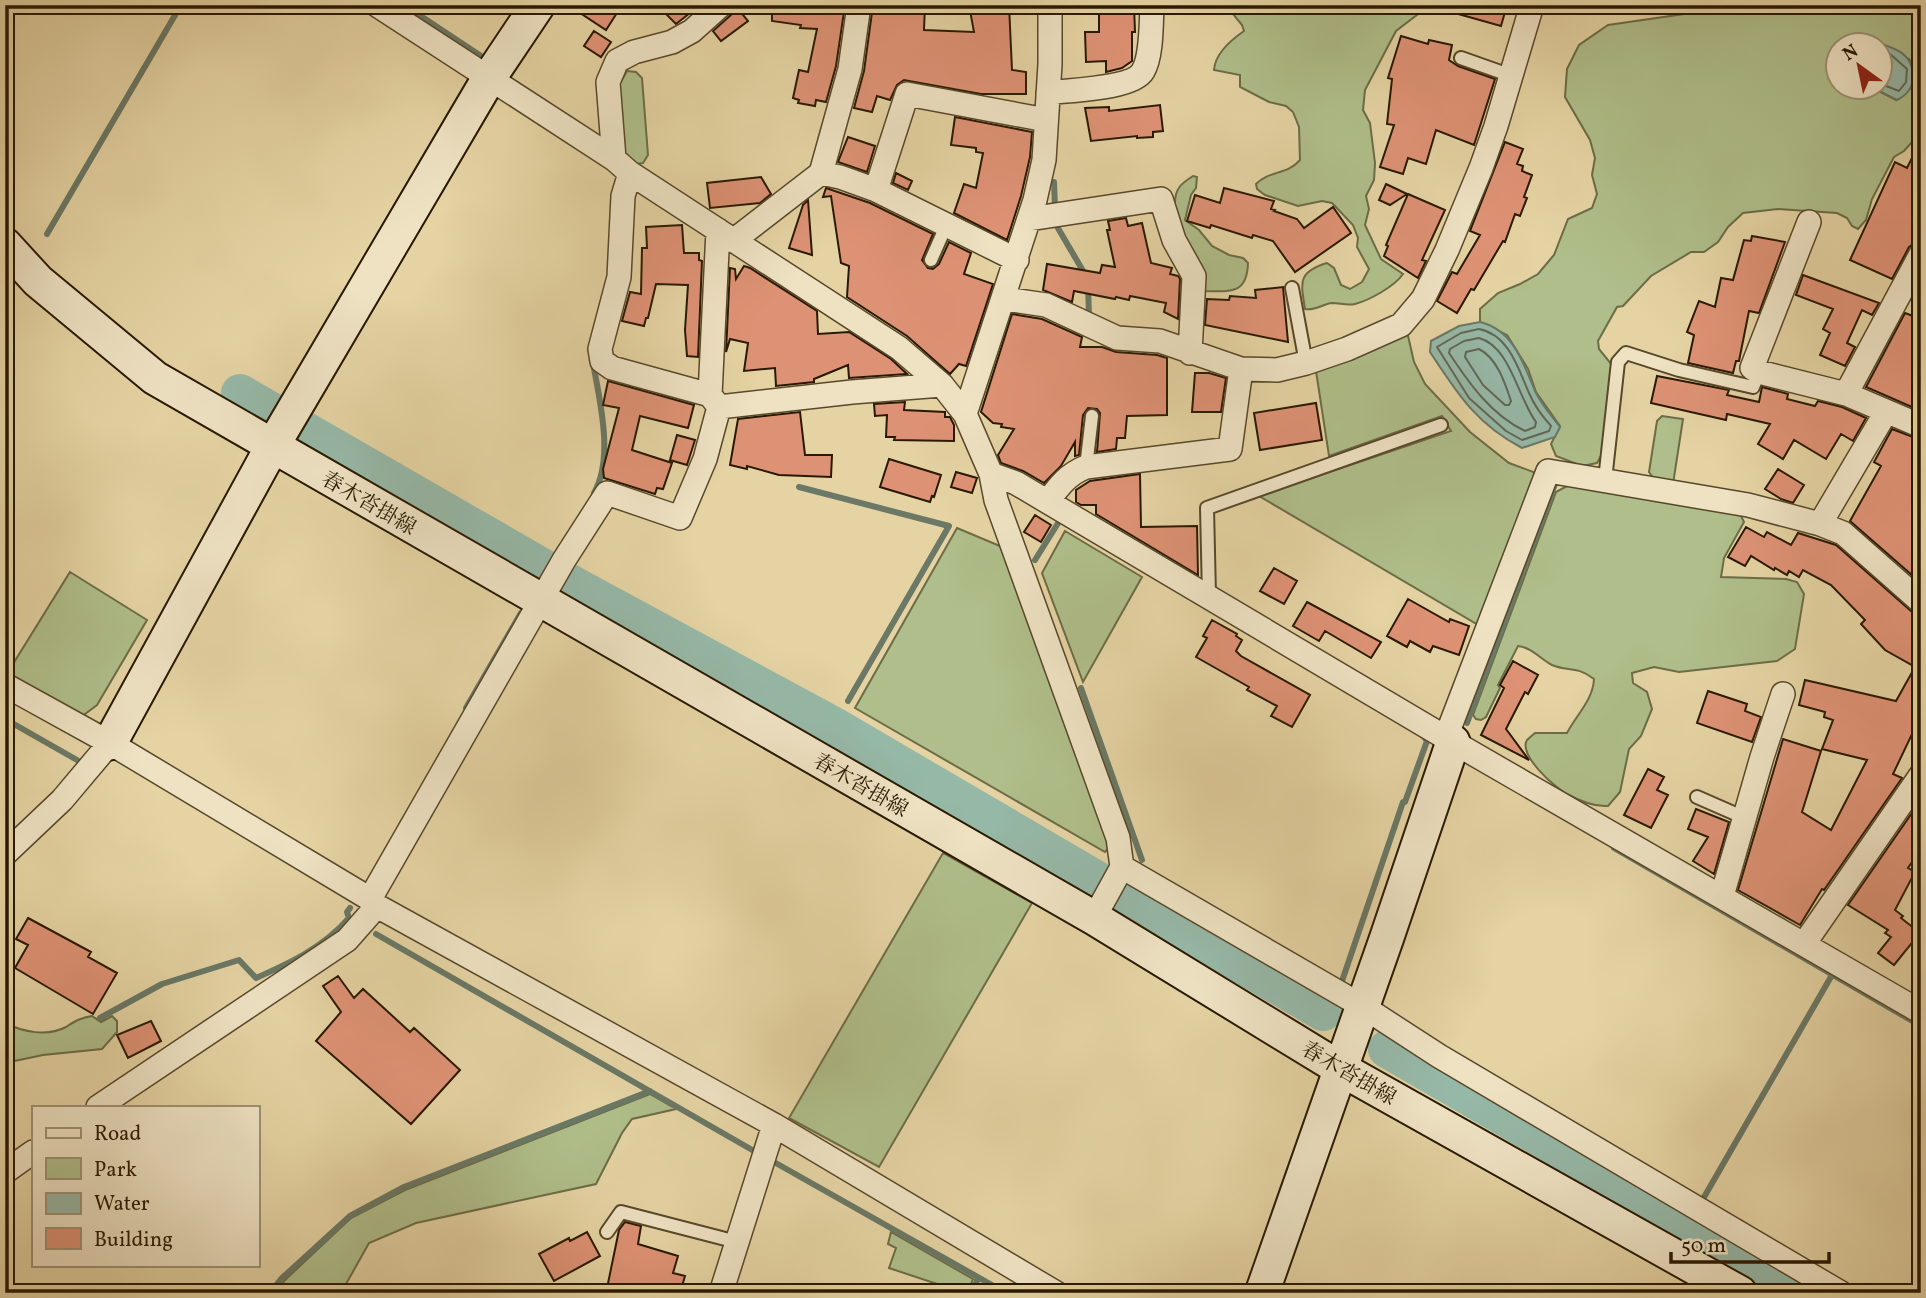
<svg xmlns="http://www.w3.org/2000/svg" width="1926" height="1298" viewBox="0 0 1926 1298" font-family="Vollkorn,'Noto Serif JP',serif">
<rect width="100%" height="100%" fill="#e5d3a3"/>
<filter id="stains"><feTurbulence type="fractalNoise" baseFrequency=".00286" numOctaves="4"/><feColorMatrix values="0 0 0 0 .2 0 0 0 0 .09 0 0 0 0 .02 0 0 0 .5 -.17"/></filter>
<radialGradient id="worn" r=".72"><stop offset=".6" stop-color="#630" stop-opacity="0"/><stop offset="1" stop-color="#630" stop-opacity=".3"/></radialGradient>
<path fill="#afbe8a" stroke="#6c6c46" stroke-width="2" fill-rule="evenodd" d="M1234 5H1430L1396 31 1365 90 1363 110 1370 123 1375 163 1374 180 1366 196 1369 209 1365 225 1381 259 1403 274C1395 286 1370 300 1355 304 1347 306 1340 303 1332 303 1322 304 1316 311 1305 309 1301 283 1297 272 1327 263L1334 268 1341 285 1350 289 1362 282 1369 269 1357 247 1358 238 1353 225 1332 203 1322 201 1298 206 1265 195 1257 189 1256 184C1270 170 1287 175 1300 160L1299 127 1293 112 1286 106 1269 102 1240 87V75L1214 70C1215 53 1231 40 1244 31L1242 25 1233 14Z
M1711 5H1921V132L1904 151 1894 157 1872 199 1866 220 1858 229 1852 226 1847 218 1837 213 1778 209 1743 213 1728 227 1718 242 1704 252H1691L1651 276 1623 306 1617 307 1598 341 1599 349 1612 365 1603 452 1597 463 1582 466 1556 456 1551 444 1560 426 1536 392 1528 369 1507 335 1480 322V309L1498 293 1520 284 1538 274 1554 255 1568 219 1592 208 1597 194 1592 175 1595 158 1590 140 1565 97 1567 69 1579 45 1608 25 1705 11ZM1872 41 1909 59 1914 65 1913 84 1896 100 1873 88H1839V46L1868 45Z
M627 71 636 72 642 78 648 155 643 163 631 165 624 155 619 85Z
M1193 176 1197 177 1196 188 1191 195 1185 220 1199 230 1212 246 1229 255 1243 258 1248 263C1247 296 1229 291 1202 291L1167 204 1175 203C1175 188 1182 183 1193 176Z
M1406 327 1414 362 1425 384 1470 432 1509 463 1536 473 1480 626 1259 496 1451 431 1442 416 1329 456 1316 371Z
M1662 416 1683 419 1673 484 1654 479 1649 472 1657 421Z
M1578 480 1740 514 1744 522 1724 558 1721 577 1786 579 1797 582 1804 594 1795 649 1777 661 1679 672 1654 667 1632 673 1633 683 1647 692 1652 709 1641 736 1629 749 1620 792 1608 806C1595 807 1578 800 1567 794 1555 788 1518 755 1527 740 1528 739 1535 733 1535 733H1567C1577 714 1593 700 1594 679 1576 665 1568 672 1552 665 1540 659 1533 648 1518 646L1498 685 1500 688 1486 717 1481 720 1476 719 1473 715 1556 492Z
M957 528 1000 546 1045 659 1111 845 1105 852 855 708Z
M1065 531 1142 577 1083 682 1042 573Z
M70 572 147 620 97 705 77 720 5 677Z
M943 853 1032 903 879 1167 789 1118Z
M92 1016 101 1022 112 1016 117 1021V1032L102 1049 43 1055 5 1063V1023C23 1032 47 1037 66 1027 75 1021 80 1018 92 1016Z
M650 1094 676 1109 632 1119 622 1133 596 1184 416 1223 369 1243 341 1293H276L285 1280 351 1218 405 1190Z
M891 1232 973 1279 970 1287 961 1284 958 1291 889 1268 896 1248 888 1244Z"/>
<path fill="#96b8a7" stroke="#6a7865" stroke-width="2" d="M1872 41C1893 47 1915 53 1913 79 1912 89 1905 96 1897 100L1873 88H1881V46L1868 45Z
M1480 322C1513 330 1523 362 1535 391 1541 404 1551 415 1560 427L1555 437 1522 448C1476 424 1457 393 1430 352L1431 341 1459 326Z"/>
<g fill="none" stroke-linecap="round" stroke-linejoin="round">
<path stroke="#606854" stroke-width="2" d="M1881 51 1889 53 1907 69 1906 82 1899 91 1881 84
M1479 329C1509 335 1518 368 1529 393 1534 405 1542 416 1551 426L1549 431 1522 440 1506 431 1469 398 1437 347 1461 333Z
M1479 338C1510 346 1518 398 1536 422L1535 427 1525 431C1491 415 1469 383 1449 353L1450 349 1464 341Z
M1479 349C1497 358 1505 383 1511 401L1509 405H1505L1483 385 1465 357 1466 352Z"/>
<path stroke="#6a7865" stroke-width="6" d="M404 5 481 56
M1054 182 1055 208
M1055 223 1086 276
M47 234 181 5
M1088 286 1089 315
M593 363C600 402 614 458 594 493
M799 487 949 526 848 701
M1035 560 1060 520 1063 522
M538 581 552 558
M1081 688 1142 860
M466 708 521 613
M5 719 77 760
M1467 723 1555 484
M1614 848 1921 1026
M350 908 347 912 349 918 352 920
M1177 911 1193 935
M376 934 754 1151
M1341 984 1403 802H1405L1427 741 1422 734
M100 1018 162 984 239 960 256 978C290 963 324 947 349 918
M774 1162 1006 1293
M1703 1199 1832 975
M1768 1279 1772 1272
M270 1293 281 1279 350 1216 404 1187 650 1091
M973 1293 978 1277"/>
<path stroke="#96b8a7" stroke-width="38" d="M240 393 575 586 834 726 1323 1012
M1387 1049 1808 1293"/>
</g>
<path fill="#de9275" stroke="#291901" stroke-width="2" d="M568 5H622L606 30Z
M657 5H700L676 24Z
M735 5 748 21 721 41 713 31 731 15Z
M772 5H845L836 66 826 102 816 100 815 106 798 103 799 100 793 98 799 70 808 72 817 29 800 28 801 25 772 21Z
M873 5H925L924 30 974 32 969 5H1009L1012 70 1026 72V94H981L904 80 897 85 890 100 877 96 872 112 854 108 864 71Z
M1119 5H1134L1135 32H1132V61L1122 68 1106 72V61L1086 62 1085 32H1099V14L1119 13Z
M1445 5H1507L1501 26 1444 10Z
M594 31 611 42 601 57 584 46Z
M1401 36 1428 44 1429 40 1452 45 1449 60 1458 66 1495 79 1474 145 1436 130 1426 164 1408 158 1403 174 1380 167 1394 125 1387 124 1392 79 1388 78Z
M1160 105 1163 131 1153 132V137L1137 138V136L1091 141 1085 108 1109 107V111Z
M955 117 1032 132 1030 157 1021 196 1007 240 954 213 964 184 976 188 983 153 976 152V148L951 145Z
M848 137 875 146 867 172 838 162Z
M1921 140V235L1918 241 1909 247 1892 279 1850 260 1895 162 1907 168Z
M1505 142 1523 149 1517 164 1523 166 1522 171 1532 175 1524 197 1527 198 1520 216 1515 214 1505 242 1503 241 1474 290 1471 289 1457 313 1437 301 1452 272 1457 274 1480 235 1470 231Z
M896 173 912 181 908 190 893 183Z
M761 177 771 194 760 203 710 208 707 183Z
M1386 184 1407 194 1390 205 1379 200Z
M826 188 870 203 933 234 922 260 928 268 933 269 939 264 949 242 971 253 964 274 993 284 966 366 959 364 950 374 907 336 847 297 849 266 841 263 831 196 823 197Z
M1224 188 1274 201 1271 209 1275 210 1274 211 1297 219 1304 228 1333 207 1351 233 1295 272 1273 241 1253 235 1252 238 1211 225 1210 228 1187 221 1195 195 1220 203Z
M1408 194 1445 210 1422 260 1426 261 1418 278 1384 256 1388 246 1386 245Z
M808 200 812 255 789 248 803 205Z
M1126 218 1128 226 1142 223 1151 263 1172 268 1170 274 1178 276 1180 279 1178 319 1164 312 1166 303 1130 296 1129 300 1116 297 1115 299 1074 291 1072 302 1043 290 1047 264 1100 273 1102 265 1115 267 1107 230H1110L1108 221Z
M682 225 684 253H699V260L702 261 698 357 687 356 685 330 688 285 656 284 648 318H646L644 326 622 321 630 292 641 294 642 248H647L646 227Z
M1752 236 1785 242 1759 313 1749 311 1739 361H1736L1733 373 1688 363 1694 335 1687 332 1699 301 1715 307 1721 278 1733 280 1744 240 1751 241Z
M744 266 750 268 817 311 818 334 849 332 891 359 907 374 849 378 848 365 814 379V382L776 386 775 368 744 371 748 343 730 339 726 352 730 268 735 269 736 279Z
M1803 275 1879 303 1872 315 1862 310 1847 343 1855 347 1845 366 1820 355 1830 333 1823 329 1833 309 1796 295Z
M1283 287 1288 342 1205 325 1207 299 1229 300 1230 296 1256 298 1255 290Z
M1905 313 1921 319V411L1866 387Z
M1012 314 1042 319 1082 337 1080 347H1102L1116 352 1157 355 1167 358V415L1127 416 1125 438H1117L1116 449 1097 452 1100 413 1097 409 1088 408 1083 415 1079 455 1075 456V442L1061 466 1044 483 1023 471 1001 463 998 455 1014 429 1001 427 1002 424 993 423 981 412Z
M1195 373H1209L1226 378 1221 412H1192Z
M1657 376 1729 390 1727 395 1759 402 1762 387 1788 394 1787 399 1815 406 1818 401 1842 407 1866 418 1853 441 1841 434 1826 459 1794 440 1783 459 1758 444 1770 424 1727 414 1726 420 1651 403Z
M608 381 694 405 688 428 640 416 632 450 672 463 663 489 657 488 655 494 604 478 603 469 619 408 603 405Z
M905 402 904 410 945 412V417H950L954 425V441L894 440 895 437H886L887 415 875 416 874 404Z
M1316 403 1322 440 1260 450 1254 413Z
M800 412 805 455H832L831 477 779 475 747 466V469L730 465 738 419Z
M1892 429 1921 440V583L1850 521 1881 466 1874 462Z
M677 435 695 440 687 465 670 460Z
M889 459 941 475 934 497 932 496 930 502 880 487Z
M1778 469 1804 485 1793 503 1781 499 1765 489Z
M956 472 977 478 972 493 951 487Z
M1140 474 1141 527 1197 526 1198 575 1096 514V505H1081L1076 502V490L1090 481Z
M1035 515 1051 525 1041 542 1024 532Z
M1746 527 1764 537 1767 532 1791 545 1798 533 1836 545 1912 612 1921 616V735L1913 732 1893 774 1902 778 1824 890 1822 889 1800 925 1738 890 1783 739 1821 751 1802 812 1831 830 1867 760 1822 749 1833 720 1824 717 1825 712 1799 705 1805 680 1896 701 1915 667 1885 650 1861 624 1865 620 1831 585 1803 570 1799 577 1789 571 1787 575 1775 568 1774 570 1751 556 1745 566 1728 557Z
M1274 568 1297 581 1284 604 1260 591Z
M1408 599 1449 622 1450 619 1469 626 1459 655 1433 646 1430 652 1410 641 1407 647 1387 636Z
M1307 602 1381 642 1371 658 1325 631 1319 641 1293 626Z
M1212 620 1237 634 1236 636 1242 640 1236 651 1241 656 1310 695 1292 727 1271 716 1277 706 1247 690 1249 687 1196 657 1207 638 1203 636Z
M1513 661 1538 675 1528 694 1525 692 1506 729 1529 760 1481 735 1504 688 1500 685Z
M1708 691 1747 704 1745 711 1761 717 1752 742 1697 723Z
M1648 769 1664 777 1657 790 1668 795 1651 828 1624 815Z
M1921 800V849L1908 868 1915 872 1895 910 1903 916 1901 918 1920 933 1894 965 1878 953 1891 937 1885 933 1888 930 1848 905Z
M1696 809 1729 822 1714 874 1693 861 1708 837 1688 829Z
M28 918 91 952 88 957 117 973 93 1014 15 968 28 945 16 939Z
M338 976 354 998 363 989 410 1032 414 1028 460 1070 411 1124 316 1041 341 1012 323 986Z
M151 1021 161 1041 128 1058 117 1035Z
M625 1222 641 1226 638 1244 678 1256 673 1273 685 1276 680 1293H606L619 1230Z
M587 1232 600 1256 554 1281 539 1254 569 1238 570 1241Z"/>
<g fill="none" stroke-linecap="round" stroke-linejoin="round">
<defs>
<path id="lane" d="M1461 58 1509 75
M931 260 946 226
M1292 288 1306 363
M1086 467 1092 416
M1605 480 1618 362 1626 353 1679 370 1753 387 1759 372
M1209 595 1207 508 1441 425
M1697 797 1745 818
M607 1232 621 1212 737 1242"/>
<path id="street" d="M377 5 614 159 630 173 899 348 942 385 965 414 991 474 996 500 1118 838 1122 867 1094 918
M1048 93C1068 90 1133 89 1143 71 1152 56 1151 23 1152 5
M614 159 608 82 617 61 634 52 672 42 692 31 721 5
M630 173 623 196 619 277 600 349 602 361 612 368 710 395
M821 173 840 177 876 190 1017 260
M876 190 907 94 1046 120
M1029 219 1161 199 1174 240 1194 276 1190 353
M1809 222 1752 368 1759 372 1846 394 1921 426
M733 241 821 173 850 69 859 5
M1004 299 1046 305 1117 338 1160 341 1241 369 1277 370 1306 363 1347 349 1401 325 1423 299 1447 250 1481 168 1496 126 1532 5
M1846 394 1921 254
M719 407 852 392 942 385
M965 414 1035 200 1044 160 1050 64V5
M991 474 1016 483 1453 742 1921 1012
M1048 501C1059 486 1068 474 1086 467L1230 449 1241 369
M1820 524 1886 412
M5 685 110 743 370 899 377 906 774 1125 1056 1293
M1446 737 1548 471 1748 505 1820 524 1843 533 1921 602
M5 854 62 800 110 743
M1122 867 1362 1006 1439 1056 1841 1293
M1722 896 1762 757 1783 694
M370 899 564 560 607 493 680 518 705 459 719 407 710 395 718 230
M1804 944 1921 775
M98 1107 347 940 377 906
M5 1172 33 1152
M721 1293 774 1125"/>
<path id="secondary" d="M5 245 38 281 155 378 1094 918 1341 1069 1740 1293
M110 743 272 447 489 78 538 5
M1262 1293 1387 937 1453 742"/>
</defs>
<use href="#lane" stroke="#58482a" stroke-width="16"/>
<use href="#street" stroke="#58482a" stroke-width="26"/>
<use href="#secondary" stroke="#291901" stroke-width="37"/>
<use href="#lane" stroke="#eee2c3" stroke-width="12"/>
<use href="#street" stroke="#eee2c3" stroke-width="23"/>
<use href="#secondary" stroke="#eee2c3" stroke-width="33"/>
</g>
<g text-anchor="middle" stroke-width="7" stroke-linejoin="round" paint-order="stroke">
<g font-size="21" fill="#291901" stroke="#eee2c3">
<text transform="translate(369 503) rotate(30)" y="7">春木沓掛線</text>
<text transform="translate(861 785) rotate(30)" y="7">春木沓掛線</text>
<text transform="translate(1349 1073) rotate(30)" y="7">春木沓掛線</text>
</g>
</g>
<rect width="1926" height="1298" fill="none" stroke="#e5d3a3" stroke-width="28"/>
<rect x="7" y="7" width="1912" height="1284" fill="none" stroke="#291901" stroke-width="3.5"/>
<rect x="14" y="14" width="1898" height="1270" fill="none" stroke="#291901" stroke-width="2"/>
<rect x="32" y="1106" width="228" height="161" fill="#eee2c3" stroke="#9f9275" stroke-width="2"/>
<rect x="46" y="1128" width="35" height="10" fill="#eee2c3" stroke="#9f9275" stroke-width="2"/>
<text x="94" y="1140" font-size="21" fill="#291901">Road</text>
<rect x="46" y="1158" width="35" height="21" fill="#afbe8a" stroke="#9f9275" stroke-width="2"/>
<text x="94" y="1176" font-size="21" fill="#291901">Park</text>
<rect x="46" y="1193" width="35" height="21" fill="#96b8a7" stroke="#9f9275" stroke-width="2"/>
<text x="94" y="1210" font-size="21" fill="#291901">Water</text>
<rect x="46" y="1228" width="35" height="21" fill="#de9275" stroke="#9f9275" stroke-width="2"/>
<text x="94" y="1246" font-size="21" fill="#291901">Building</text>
<g transform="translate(1859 66) rotate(327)"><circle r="33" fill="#eee2c3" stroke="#9f9275" stroke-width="2"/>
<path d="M0-5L12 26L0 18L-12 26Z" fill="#8f2418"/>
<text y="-10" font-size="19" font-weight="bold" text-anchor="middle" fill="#291901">N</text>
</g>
<path d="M1671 1252v10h158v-10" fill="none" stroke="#291901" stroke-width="3.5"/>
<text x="1681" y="1252" font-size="21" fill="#291901" stroke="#eee2c3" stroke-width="5" paint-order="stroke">50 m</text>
<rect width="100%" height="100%" filter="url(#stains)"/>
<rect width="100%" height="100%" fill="url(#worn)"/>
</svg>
